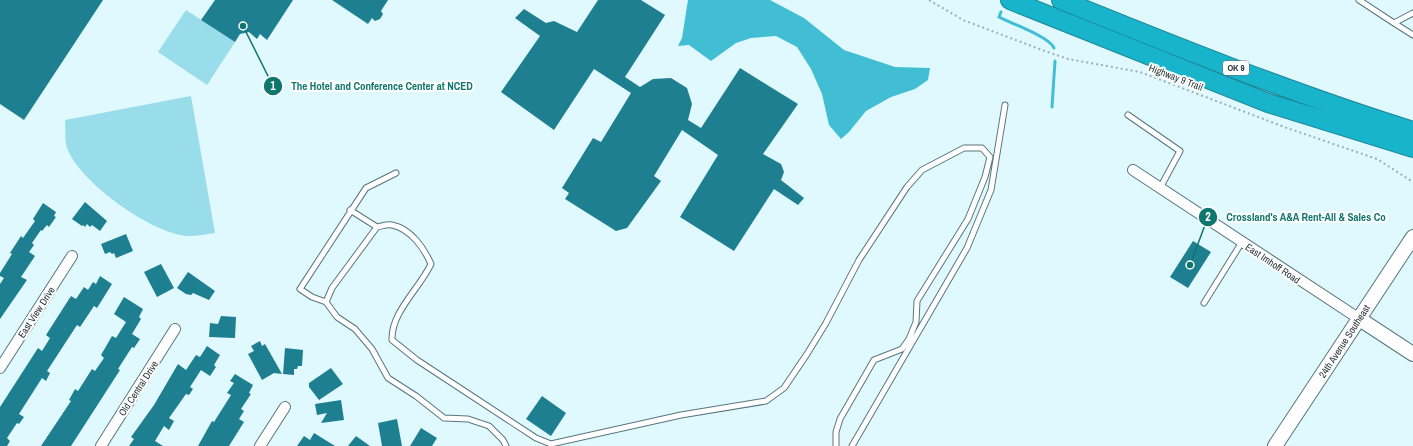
<svg xmlns="http://www.w3.org/2000/svg" width="1413" height="446" viewBox="0 0 1413 446" font-family="'Archivo Narrow',sans-serif">
<rect width="100%" height="100%" fill="#dff9ff"/>
<path fill="#99ddeb" d="M186 10 235 42 207 85 158 52Z
M191 96 215 233C206 234 197 236 188 236 152 234 81 183 68 150 64 142 66 129 65 120Z"/>
<path fill="#42bed4" d="M688 0H770L804 18 844 50 895 67 930 68 928 80 915 89 891 97 866 111 849 132 841 139 829 125 822 94 811 69 797 47 776 36 751 38 736 43 711 61 689 45 678 46 682 38Z"/>
<g fill="none" stroke-linecap="round" stroke-linejoin="round">
<path stroke="#42bed4" stroke-width="3" d="M1001 12 999 17C1010 23 1050 37 1054 48
M1052 107 1055 61"/>
</g>
<path fill="#1d7f90" d="M0 0H103L24 120 0 104Z
M215 0H293L267 40 260 34 257 39 249 32 240 34 235 42 201 20Z
M332 0H388L381 11 383 14 380 19 375 21 372 18 368 24Z
M598 0H641L665 15 625 77 640 87 653 79 671 78 687 88 692 104 688 120 701 128 740 68 798 104 763 154 781 164 784 172 781 180 804 198 798 205 774 189 734 251 680 217 718 155 682 130 654 176 661 181 627 228 616 231 565 199 569 193 562 188 593 138 601 142 631 93 594 69 554 130 501 92 540 36 515 18 524 9 546 23 554 21 577 32Z
M85 202 107 221 100 231 92 225 90 227 87 224 85 227 83 225 82 226 72 219Z
M43 203 56 212 54 216 56 217 49 227 47 225 42 231 41 230 32 243 34 245 29 252 35 256 21 277 27 280 0 319V284L4 278 0 276V273L12 254 10 253 21 236 23 238 35 221 33 219Z
M126 234 133 251 116 258 114 253 112 254 110 252 105 254 101 244Z
M1193 241 1211 252 1188 288 1170 277Z
M161 264 174 288 157 297 144 272Z
M188 272 215 291 209 300 193 293 191 295 186 294 177 288Z
M100 276 112 284 97 308 94 306 80 327 77 325 47 371 50 373 46 381 42 378 19 414 24 417 19 424 17 423 7 438 10 441 7 446H0V407L38 348 42 351 50 338 46 335 71 296 76 299 84 287 88 290 93 282 96 284Z
M124 297 143 309 139 317 141 319 132 334 140 339 134 348 132 347 118 369 120 370 71 446H41L71 401 69 400 75 389 78 391 92 369 95 371 104 358 101 355 112 336 116 338 126 322 114 314Z
M221 316 236 317 235 338 209 337 210 323 218 324Z
M260 341 262 346 265 344 282 374 274 373 262 380 248 354 254 351 251 346Z
M207 346 220 355 214 365 216 367 210 376 201 370 190 387 193 389 189 395 186 394 169 418 174 421 169 430 164 426 155 441 163 446H129L134 439 131 437 154 405 178 364 186 370 196 355 200 357Z
M285 348 303 350 302 366H298L297 369H294V375L283 374Z
M331 368 343 384 319 400 309 387V383Z
M235 374 253 385 249 393 251 394 241 409 244 411 239 419 244 422 229 446H198L212 421 214 422 231 395 227 393 234 383 230 381Z
M542 396 566 413 551 436 526 419Z
M341 400 344 420 321 423 327 413 317 415 315 404Z
M397 419 402 446H382L378 423Z
M421 428 437 438 432 446H410Z
M314 433 335 446H297L304 436 310 440Z
M356 436 370 446H348Z"/>
<g fill="none" stroke-linecap="round" stroke-linejoin="round">
<defs>
<path id="lane" d="M1359 0 1394 23 1413 13
M1394 23 1413 35
M1128 115 1180 151 1160 188
M396 173 366 188 300 289 312 297 326 302 337 317 355 329 372 349 388 378 416 396 444 418 468 419 489 426 503 440 506 446
M377 227C382 226 388 224 392 225 411 229 424 248 431 264 420 288 391 312 392 340L417 360 536 438 551 444 681 415 766 401 784 388 807 354 826 323 859 260 907 187 922 170 964 148H982L990 157 985 177 968 219 917 301 916 322 909 339 902 349 874 360 840 419 836 432V446
M326 302 332 288 377 227 350 210
M1204 303 1242 242
M852 446 967 248 991 190 1005 105"/>
<path id="street" d="M1133 170 1358 318
M0 368 72 256
M101 446 175 329
M260 446 285 407"/>
<path id="secondary" d="M1358 318 1413 354
M1275 446 1413 237"/>
<path id="highway" d="M1010 0 1268 103 1413 148
M1061 0C1177 47 1294 94 1413 131"/>
</defs>
<use href="#lane" stroke="#58767d" stroke-width="7"/>
<use href="#street" stroke="#58767d" stroke-width="12"/>
<use href="#secondary" stroke="#58767d" stroke-width="16"/>
<use href="#highway" stroke="#1e8899" stroke-width="20"/>
<path stroke="#9bb0b5" stroke-width="2" stroke-dasharray="2 3" stroke-linecap="butt" d="M929 0 963 20 1042 50 1068 59 1140 72 1287 128 1377 159 1413 182"/>
<use href="#lane" stroke="#fff" stroke-width="5"/>
<use href="#street" stroke="#fff" stroke-width="10"/>
<use href="#secondary" stroke="#fff" stroke-width="14"/>
<use href="#highway" stroke="#18b4cc" stroke-width="18"/>
</g>
<g text-anchor="middle" stroke-width="4" stroke-linejoin="round" paint-order="stroke">
<rect fill="#fff" stroke="#6a7375" stroke-width="1" x="1223" y="61" width="26" height="14" rx="3"/>
<g font-size="9" font-weight="bold" fill="#2a373a">
<text x="1236" y="71">OK 9</text>
</g>
<g font-size="10" fill="#2a373a" stroke="#fff">
<text transform="translate(1176 77) rotate(21)" y="4">Highway 9 Trail</text>
<text transform="translate(1273 263) rotate(34)" y="4">East Imhoff Road</text>
<text transform="translate(36 312) rotate(-57)" y="4">East View Drive</text>
<text transform="translate(1344 341) rotate(-57)" y="4">24th Avenue Southeast</text>
<text transform="translate(138 388) rotate(-57)" y="4">Old Central Drive</text>
</g>
</g>
<path fill="none" stroke="#0f766e" stroke-width="1.5" d="M243 26L273 86M1190 265L1208 217"/>
<g fill="#0f766e" stroke="#fff" stroke-width="1.5">
<circle cx="243" cy="26" r="4"/>
<circle cx="1190" cy="265" r="4"/>
<circle cx="273" cy="86" r="10"/>
<circle cx="1208" cy="217" r="10"/>
</g>
<g font-size="12" text-anchor="middle" font-weight="bold" fill="#fff">
<text x="273" y="90">1</text>
<text x="1208" y="221">2</text>
</g>
<g font-size="11" text-anchor="middle" font-weight="bold" fill="#0f766e" stroke="#fff" stroke-width="4" stroke-linejoin="round" paint-order="stroke">
<text x="382" y="90">The Hotel and Conference Center at NCED</text>
<text x="1306" y="221">Crossland's A&amp;A Rent-All &amp; Sales Co</text>
</g>
</svg>
